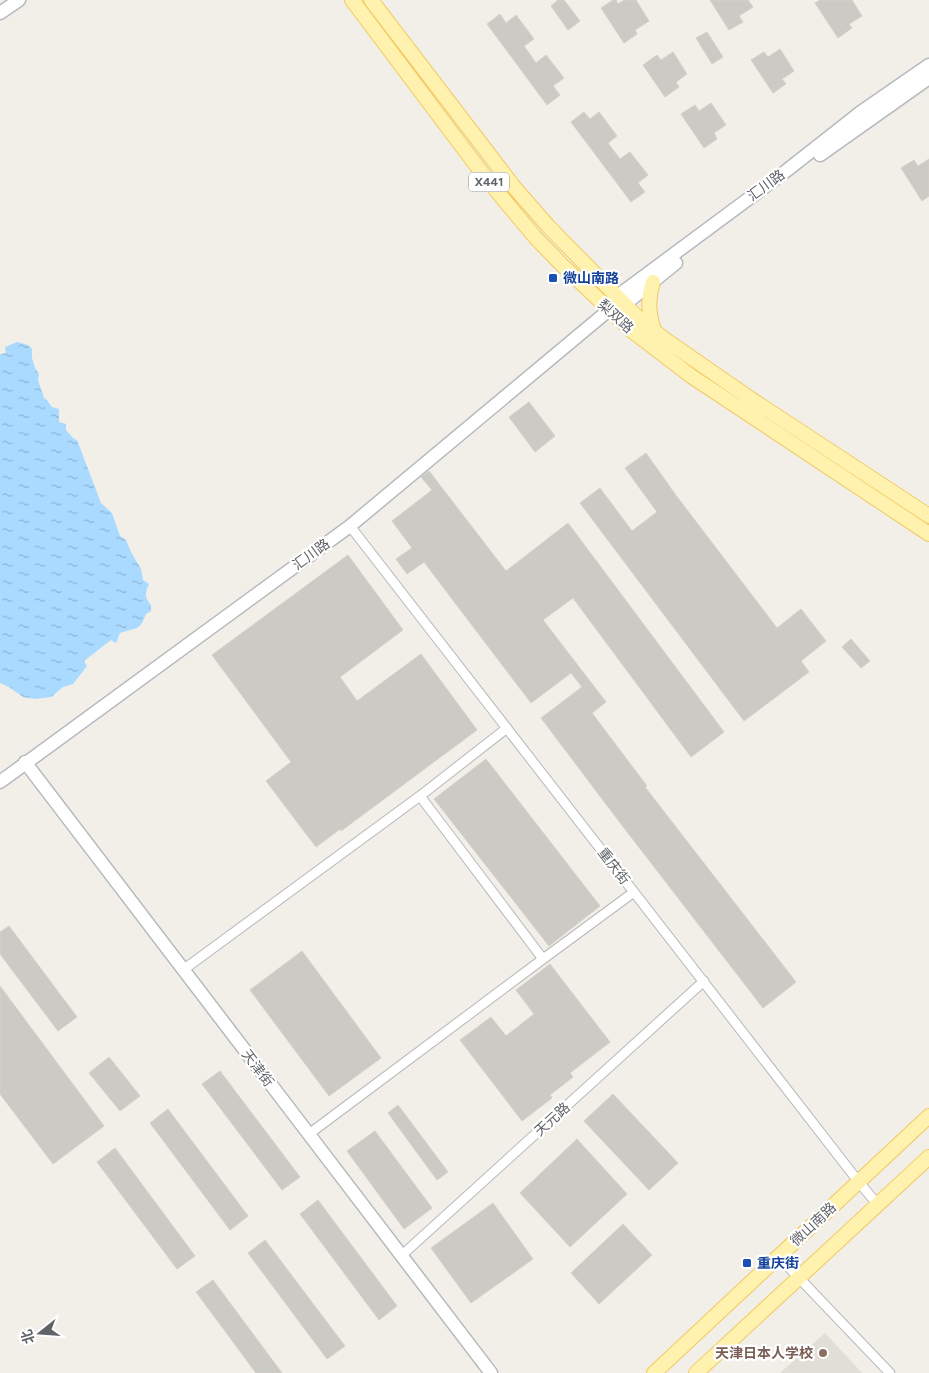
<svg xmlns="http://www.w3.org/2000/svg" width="929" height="1373" viewBox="0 0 929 1373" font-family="Figtree,'Noto Sans SC',sans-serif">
<defs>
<pattern id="water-ripples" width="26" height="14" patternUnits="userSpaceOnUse" patternTransform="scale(1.25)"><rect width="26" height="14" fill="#aadaff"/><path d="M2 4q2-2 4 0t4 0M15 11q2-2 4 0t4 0" fill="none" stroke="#8eb4d2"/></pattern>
</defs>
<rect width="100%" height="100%" fill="#f1efe8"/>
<path fill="#e1ded6" d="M825 1333 862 1373H780Z"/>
<path fill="url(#water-ripples)" d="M17 342 28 345 32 349V358L35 368 39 374 38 380 44 398 47 400 52 407 59 409V422L66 424V430L74 439 77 440 101 503 112 513 120 536 126 540 131 552 141 569 143 580 149 584C145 593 144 597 151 605V611L146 614C139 632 137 627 120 633L116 643 111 640 84 661 87 666 73 684 63 687 51 697 35 699 23 697 9 687 0 683V354L6 353 5 347Z"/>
<path fill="#cccac5" stroke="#d6d1c6" d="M558 0H564L580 21 568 30 551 6Z
M613 0H616L618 4 624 0H636L649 21 635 30 637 34 624 43 601 8Z
M710 0H748L753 7 739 16 743 22 729 30Z
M820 0H852L862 16 849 24 852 28 838 38 815 3Z
M500 14 506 23 516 15 534 39 524 46 536 63 546 55 564 78 553 86 560 95 547 105 487 24Z
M707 32 723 57 712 64 696 38Z
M780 49 794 71 782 79 786 84 773 93 751 60 764 52 768 57Z
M673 52 687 74 676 82 679 87 665 97 643 65 657 55 661 60Z
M711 103 726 125 714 133 717 139 704 148 681 114 695 105 699 111Z
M584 112 590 119 599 112 617 136 608 143 620 159 630 152 648 175 638 183 645 192 631 202 571 122Z
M929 159V196L922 201 901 168 914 160 918 166Z
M529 402 555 436 535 452 509 417Z
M646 453 675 494 777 628 801 609 826 641 801 661 809 672 744 721 580 503 600 488 632 531 657 512 625 468Z
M429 471 506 571 568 523 724 732 691 757 573 598 543 620 606 702 592 713 647 786 645 787 796 982 763 1008 621 824 541 718 582 687 571 673 531 703 424 562 407 574 396 559 412 548 392 521 432 490 421 477Z
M348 555 403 630 340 677 357 701 421 654 477 730 341 831 340 829 316 847 266 781 291 762 212 655Z
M851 639 870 661 861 668 842 647Z
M486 759 600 906 549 946 434 799Z
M9 926 77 1017 58 1031 0 954V932Z
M302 951 381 1058 329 1096 250 990Z
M550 964 610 1042 570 1073 573 1077 550 1095 552 1098 522 1121 460 1040 491 1017 506 1036 534 1014 516 990Z
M0 986 104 1126 53 1164 0 1094Z
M109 1057 140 1096 120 1111 89 1073Z
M220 1071 300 1177 282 1190 202 1084Z
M613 1094 678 1163 649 1190 584 1121Z
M398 1105 448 1172 437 1180 388 1113Z
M168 1109 248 1216 230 1230 150 1123Z
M375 1131 432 1208 404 1229 347 1151Z
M577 1139 627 1194 570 1247 520 1193Z
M115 1148 195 1256 177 1269 97 1162Z
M318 1200 397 1306 379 1320 300 1214Z
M493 1203 533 1259 471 1303 431 1248Z
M623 1224 652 1255 599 1304 571 1273Z
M265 1240 345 1346 327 1359 248 1253Z
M213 1280 282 1373H256L196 1292Z"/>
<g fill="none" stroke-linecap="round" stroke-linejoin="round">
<defs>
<path id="street" d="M350 526 858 1181 878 1205
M420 796 543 959 634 892
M183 970 420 796 507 728
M309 1134 543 959
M401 1256 704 981
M779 1257 890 1373"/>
<path id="secondary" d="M0 13 19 0
M820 155 929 78
M616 307 624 305 676 263
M25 762 491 1373
M0 782 350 526 609 310 616 297 786 171 861 112 929 65"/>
<path id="primary" d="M352 0 485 177 535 237 561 264 632 331 691 376 929 534
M371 0 514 187 548 226 639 319 663 338 751 399 929 516
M653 282C647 300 649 314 654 331
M654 1373 929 1116
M696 1373 929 1157"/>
</defs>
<use href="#street" stroke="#b5b8bc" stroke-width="11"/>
<use href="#secondary" stroke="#b6babf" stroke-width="15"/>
<use href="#primary" stroke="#f2c960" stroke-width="16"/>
<use href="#street" stroke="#fff" stroke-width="9"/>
<use href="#secondary" stroke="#fff" stroke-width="12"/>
<use href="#primary" stroke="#fff2af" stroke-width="14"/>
</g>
<g fill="#1a4fb4" stroke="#fff" stroke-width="2">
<rect x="548" y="273" width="10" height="10" rx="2.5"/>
<rect x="742" y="1258" width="10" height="10" rx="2.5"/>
</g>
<circle fill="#8d6e63" stroke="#fff" stroke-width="2" cx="823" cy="1353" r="5"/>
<g text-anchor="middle" stroke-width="4.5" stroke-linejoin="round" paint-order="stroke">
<rect fill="#fff" stroke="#8f9295" stroke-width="1" x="469" y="172.5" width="40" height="19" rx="4"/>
<g font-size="12" font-weight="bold" fill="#5f6368">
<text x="489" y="186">X441</text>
</g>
<g font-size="14" fill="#5f6368" stroke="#fff">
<text transform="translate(766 185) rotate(-36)" y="5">汇川路</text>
<text transform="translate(616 316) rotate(42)" y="5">梨双路</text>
<text transform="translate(311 554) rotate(-36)" y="5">汇川路</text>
<text transform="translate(614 866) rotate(52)" y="5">重庆街</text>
<text transform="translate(258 1068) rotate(53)" y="5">天津街</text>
<text transform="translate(552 1119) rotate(-42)" y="5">天元路</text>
<text transform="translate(813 1224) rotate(-43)" y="5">微山南路</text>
</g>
<g font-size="14" font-weight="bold" fill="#164399" stroke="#fff" text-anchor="start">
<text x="563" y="283">微山南路</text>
<text x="757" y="1268">重庆街</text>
</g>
<g font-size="14" font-weight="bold" fill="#785e54" stroke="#fff" text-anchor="end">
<text x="813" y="1358">天津日本人学校</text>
</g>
</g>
<g transform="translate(40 1333) rotate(253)" stroke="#ffffff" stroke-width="4" paint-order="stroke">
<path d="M0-4L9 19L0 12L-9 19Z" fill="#5f6368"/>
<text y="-8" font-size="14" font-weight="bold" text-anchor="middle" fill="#5f6368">北</text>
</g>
</svg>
